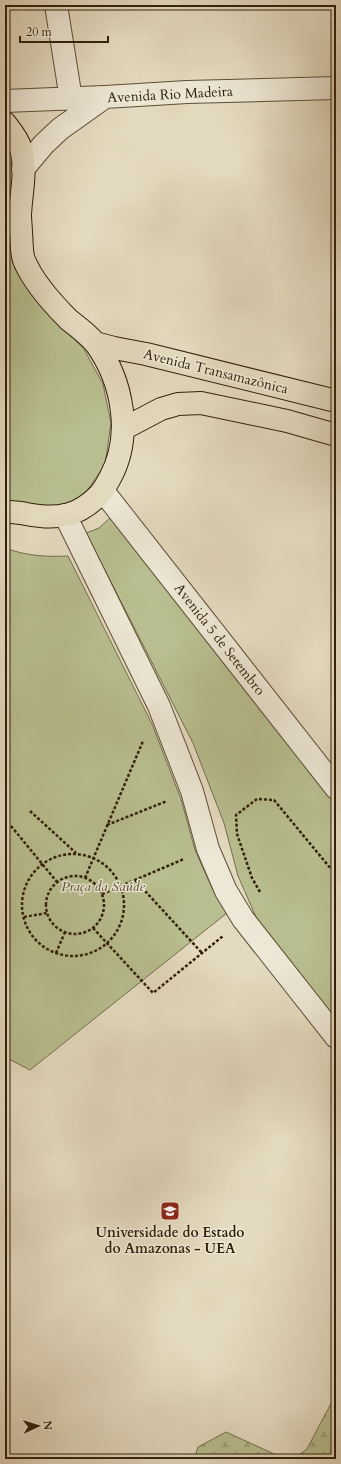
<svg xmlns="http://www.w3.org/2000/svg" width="341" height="1464" viewBox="0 0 341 1464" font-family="Cardo,serif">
<defs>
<pattern id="forest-firs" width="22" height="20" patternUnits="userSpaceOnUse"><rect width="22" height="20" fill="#b8be8f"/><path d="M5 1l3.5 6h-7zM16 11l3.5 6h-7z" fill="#9fa37a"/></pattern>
</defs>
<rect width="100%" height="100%" fill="#e4dabf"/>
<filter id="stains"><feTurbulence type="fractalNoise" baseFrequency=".005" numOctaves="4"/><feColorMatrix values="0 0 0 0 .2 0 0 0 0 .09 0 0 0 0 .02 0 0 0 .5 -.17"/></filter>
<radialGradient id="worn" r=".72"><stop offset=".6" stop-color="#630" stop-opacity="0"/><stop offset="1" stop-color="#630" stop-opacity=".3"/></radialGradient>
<path fill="#b8be8f" stroke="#746f4c" d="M5 149 14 171 11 229 15 269 46 312 84 349 103 384 111 423 105 465 82 498 56 510 5 501Z
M111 517 336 794V1024L272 943 256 917 238 876 224 823 193 743 86 533 99 528Z
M5 548C27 556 46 557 68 556L152 724 181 799 195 850 212 888 227 913 30 1070 5 1057Z"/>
<path fill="url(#forest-firs)" stroke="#746f4c" d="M336 1394V1459H293L307 1449Z
M226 1432 285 1459H194L198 1447Z"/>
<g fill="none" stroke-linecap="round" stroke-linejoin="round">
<defs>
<path id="minor" d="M56 5 71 99
M5 101 105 97 187 92 336 88
M23 169 44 144 60 129 105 97
M103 491 336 788
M65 515 159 706 192 791 208 849 226 891 243 919 336 1037"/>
<path id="highway" d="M5 123C11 131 18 139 21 149 27 170 21 193 20 215 20 221 21 227 21 233 22 241 21 252 24 260 33 282 52 303 69 320 78 327 89 335 96 344 123 382 133 436 110 478 107 484 104 489 100 494 78 517 57 520 26 514 19 512 12 513 5 511
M95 343 114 348 146 354 336 401
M123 429 161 409 178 404 201 403 287 421 336 435"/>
</defs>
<use href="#minor" stroke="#5e4e36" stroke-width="24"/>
<use href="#highway" stroke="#312009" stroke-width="24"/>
<path stroke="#312009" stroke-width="2.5" stroke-dasharray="3 2" stroke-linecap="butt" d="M30 811 76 853
M107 825 167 801
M11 826 57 882
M22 905a51 51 0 1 1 102 0a51 51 0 1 1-102 0Z
M46 905a29 29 0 1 1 58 0a29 29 0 1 1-58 0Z
M85 878 143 741
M135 880 202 953
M260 892 252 878 237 834 236 815 257 799 274 800 336 875
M102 894 184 859
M24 917 47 913
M93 928 153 993 223 936
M56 953 65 932"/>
<use href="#minor" stroke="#ede7d5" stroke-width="22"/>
<use href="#highway" stroke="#e4dabf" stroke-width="22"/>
</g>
<defs>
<symbol id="university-square" viewBox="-11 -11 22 22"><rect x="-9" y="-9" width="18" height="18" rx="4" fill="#8f2418" stroke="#ede7d5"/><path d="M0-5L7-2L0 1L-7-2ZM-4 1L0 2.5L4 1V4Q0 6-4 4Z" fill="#fff"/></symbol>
</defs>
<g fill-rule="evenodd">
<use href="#university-square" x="159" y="1200" width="22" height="22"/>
</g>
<g text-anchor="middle" stroke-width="3" stroke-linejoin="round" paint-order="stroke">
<g font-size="14" fill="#312009" stroke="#ede7d5">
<text transform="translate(170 94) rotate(-3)" y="5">Avenida Rio Madeira</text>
<text transform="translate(216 371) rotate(14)" y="5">Avenida Transamazônica</text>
<text transform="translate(220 639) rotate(52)" y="5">Avenida 5 de Setembro</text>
</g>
<g font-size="14" font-style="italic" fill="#5a4f31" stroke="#ede7d5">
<text x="103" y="891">Praça da Saúde</text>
</g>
<g font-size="14" font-weight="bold" fill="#312009" stroke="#ede7d5">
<text x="170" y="1237">Universidade do Estado<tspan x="170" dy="16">do Amazonas - UEA</tspan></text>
</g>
</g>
<rect width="341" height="1464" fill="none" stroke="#e4dabf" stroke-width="20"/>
<rect x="6" y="6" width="329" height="1452" fill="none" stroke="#312009" stroke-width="2"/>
<rect x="10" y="10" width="321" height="1444" fill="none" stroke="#312009"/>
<g transform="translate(38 1426) rotate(86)" stroke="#ede7d5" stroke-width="3" paint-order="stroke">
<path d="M0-3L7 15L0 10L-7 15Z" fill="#312009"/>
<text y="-6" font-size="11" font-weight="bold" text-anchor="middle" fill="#312009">N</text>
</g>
<path d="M20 36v6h88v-6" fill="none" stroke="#312009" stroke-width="2"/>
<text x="26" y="36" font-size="12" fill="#312009" stroke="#ede7d5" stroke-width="3" paint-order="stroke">20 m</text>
<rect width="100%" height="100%" filter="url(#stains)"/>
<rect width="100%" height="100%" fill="url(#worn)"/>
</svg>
